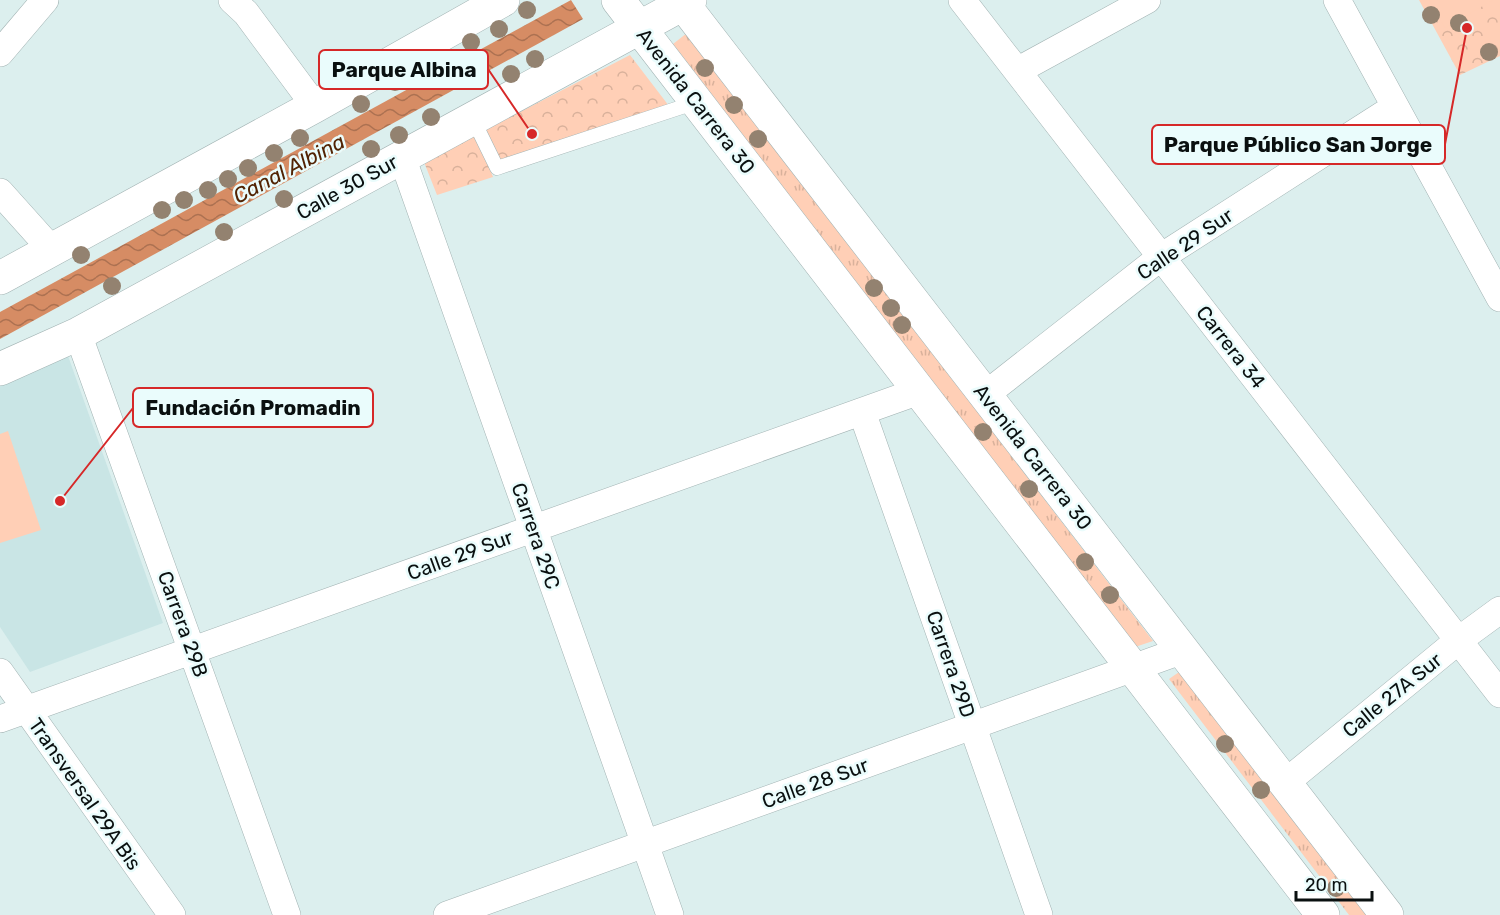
<svg xmlns="http://www.w3.org/2000/svg" width="1500" height="915" viewBox="0 0 1500 915" font-family="Rubik,sans-serif">
<defs>
<pattern id="grass-tufts" width="24" height="20" patternUnits="userSpaceOnUse" patternTransform="scale(1.5)"><rect width="24" height="20" fill="#ffcfb6"/><path d="M3 7l-1-3M5 7V3M7 7l1-3M15 17l-1-3M17 17v-4M19 17l1-3" fill="none" stroke="#d9b19b"/></pattern>
<pattern id="park-crowns" width="20" height="18" patternUnits="userSpaceOnUse" patternTransform="scale(1.5)"><rect width="20" height="18" fill="#ffcfb6"/><path d="M2 6a3 3 0 1 1 6 0M12 15a3 3 0 1 1 6 0" fill="none" stroke="#d9b19b"/></pattern>
<pattern id="water-waves" width="16" height="10" patternUnits="userSpaceOnUse" patternTransform="scale(1.5)"><rect width="16" height="10" fill="#d68c64"/><path d="M0 5q4-4 8 0t8 0" fill="none" stroke="#ac7151"/></pattern>
</defs>
<rect width="100%" height="100%" fill="#dcefee"/>
<path fill="#c9e5e5" d="M67 353 163 623 30 672 0 627V380Z"/>
<path fill="url(#grass-tufts)" d="M687 33 1153 641 1135 647 673 44Z
M1182 670 1369 915H1349L1169 679Z"/>
<path fill="url(#park-crowns)" d="M1419 0H1500V56L1460 75Z
M630 55 669 106 489 167 493 177 437 195 424 162Z"/>
<path fill="#ffcfb6" d="M1429 0H1493L1445 28Z
M8 431 41 530 0 543V434Z"/>
<path fill="url(#water-waves)" d="M571 0 583 19 0 339V312Z"/>
<g fill="none" stroke-linecap="round" stroke-linejoin="round">
<defs>
<path id="service" d="M473 119 497 168 697 102"/>
<path id="minor" d="M232 0 246 13 315 106
M962 0 1500 694
M1337 0 1500 298
M0 53 45 0
M1017 71 1147 0
M402 157 670 915
M0 192 52 250
M78 334 287 915
M985 395 1161 257 1395 107
M862 412 1039 915
M0 672 172 915
M0 719 919 391
M1285 783 1459 640 1500 610
M447 915 1183 650"/>
<path id="tertiary" d="M0 278 315 106 503 0
M0 369 78 334 690 0"/>
<path id="secondary" d="M618 0 1323 915
M680 0 1387 915"/>
</defs>
<use href="#service" stroke="#a2b3b3" stroke-width="15"/>
<use href="#minor" stroke="#a2b3b3" stroke-width="28"/>
<use href="#tertiary" stroke="#a2b3b3" stroke-width="34"/>
<use href="#secondary" stroke="#a2b3b3" stroke-width="34"/>
<use href="#service" stroke="#fff" stroke-width="14"/>
<use href="#minor" stroke="#fff" stroke-width="27"/>
<use href="#tertiary" stroke="#fff" stroke-width="33"/>
<use href="#secondary" stroke="#fff" stroke-width="33"/>
</g>
<g fill="#938270">
<circle cx="527" cy="10" r="9"/>
<circle cx="1431" cy="15" r="9"/>
<circle cx="1459" cy="23" r="9"/>
<circle cx="499" cy="29" r="9"/>
<circle cx="471" cy="42" r="9"/>
<circle cx="1489" cy="52" r="9"/>
<circle cx="447" cy="58" r="9"/>
<circle cx="535" cy="59" r="9"/>
<circle cx="705" cy="68" r="9"/>
<circle cx="511" cy="74" r="9"/>
<circle cx="395" cy="82" r="9"/>
<circle cx="361" cy="104" r="9"/>
<circle cx="734" cy="105" r="9"/>
<circle cx="431" cy="117" r="9"/>
<circle cx="399" cy="135" r="9"/>
<circle cx="300" cy="138" r="9"/>
<circle cx="758" cy="139" r="9"/>
<circle cx="371" cy="149" r="9"/>
<circle cx="274" cy="153" r="9"/>
<circle cx="248" cy="168" r="9"/>
<circle cx="228" cy="179" r="9"/>
<circle cx="208" cy="190" r="9"/>
<circle cx="284" cy="199" r="9"/>
<circle cx="184" cy="200" r="9"/>
<circle cx="162" cy="210" r="9"/>
<circle cx="224" cy="232" r="9"/>
<circle cx="81" cy="255" r="9"/>
<circle cx="112" cy="286" r="9"/>
<circle cx="874" cy="288" r="9"/>
<circle cx="891" cy="308" r="9"/>
<circle cx="902" cy="325" r="9"/>
<circle cx="983" cy="432" r="9"/>
<circle cx="1029" cy="489" r="9"/>
<circle cx="1085" cy="562" r="9"/>
<circle cx="1110" cy="595" r="9"/>
<circle cx="1225" cy="744" r="9"/>
<circle cx="1261" cy="790" r="9"/>
<circle cx="1336" cy="888" r="9"/>
</g>
<g text-anchor="middle" stroke-width="5" stroke-linejoin="round" paint-order="stroke">
<g font-size="20" fill="#0a1010" stroke="#eafcfc">
<text transform="translate(696 101) rotate(52)" y="7">Avenida Carrera 30</text>
<text transform="translate(347 187) rotate(-29)" y="7">Calle 30 Sur</text>
<text transform="translate(1185 244) rotate(-34)" y="7">Calle 29 Sur</text>
<text transform="translate(1231 347) rotate(52)" y="7">Carrera 34</text>
<text transform="translate(1033 457) rotate(52)" y="7">Avenida Carrera 30</text>
<text transform="translate(536 536) rotate(71)" y="7">Carrera 29C</text>
<text transform="translate(460 555) rotate(-20)" y="7">Calle 29 Sur</text>
<text transform="translate(183 624) rotate(70)" y="7">Carrera 29B</text>
<text transform="translate(951 664) rotate(71)" y="7">Carrera 29D</text>
<text transform="translate(1392 695) rotate(-39)" y="7">Calle 27A Sur</text>
<text transform="translate(815 783) rotate(-20)" y="7">Calle 28 Sur</text>
<text transform="translate(85 794) rotate(55)" y="7">Transversal 29A Bis</text>
</g>
<g font-size="21" font-style="italic" fill="#522303" stroke="#eafcfc">
<text transform="translate(289 169) rotate(-28)" y="7">Canal Albina</text>
</g>
</g>
<path fill="none" stroke="#d62828" stroke-width="2" d="M532 134L488 69M1467 28L1445 144M60 501L133 408"/>
<g fill="#d62828" stroke="#eafcfc" stroke-width="2">
<circle cx="532" cy="134" r="6"/>
<circle cx="1467" cy="28" r="6"/>
<circle cx="60" cy="501" r="6"/>
</g>
<g fill="#eafcfc" stroke="#d62828" stroke-width="2">
<rect x="319" y="50" width="169" height="39" rx="6"/>
<rect x="1152" y="125" width="293" height="39" rx="6"/>
<rect x="133" y="388" width="240" height="39" rx="6"/>
</g>
<g font-size="21" text-anchor="middle" font-weight="bold" fill="#0a1010">
<text x="404" y="77">Parque Albina</text>
<text x="1298" y="152">Parque Público San Jorge</text>
<text x="253" y="415">Fundación Promadin</text>
</g>
<path d="M1296 891v9h76v-9" fill="none" stroke="#0a1010" stroke-width="3"/>
<text x="1305" y="891" font-size="18" fill="#0a1010" stroke="#eafcfc" stroke-width="4.5" paint-order="stroke">20 m</text>
</svg>
